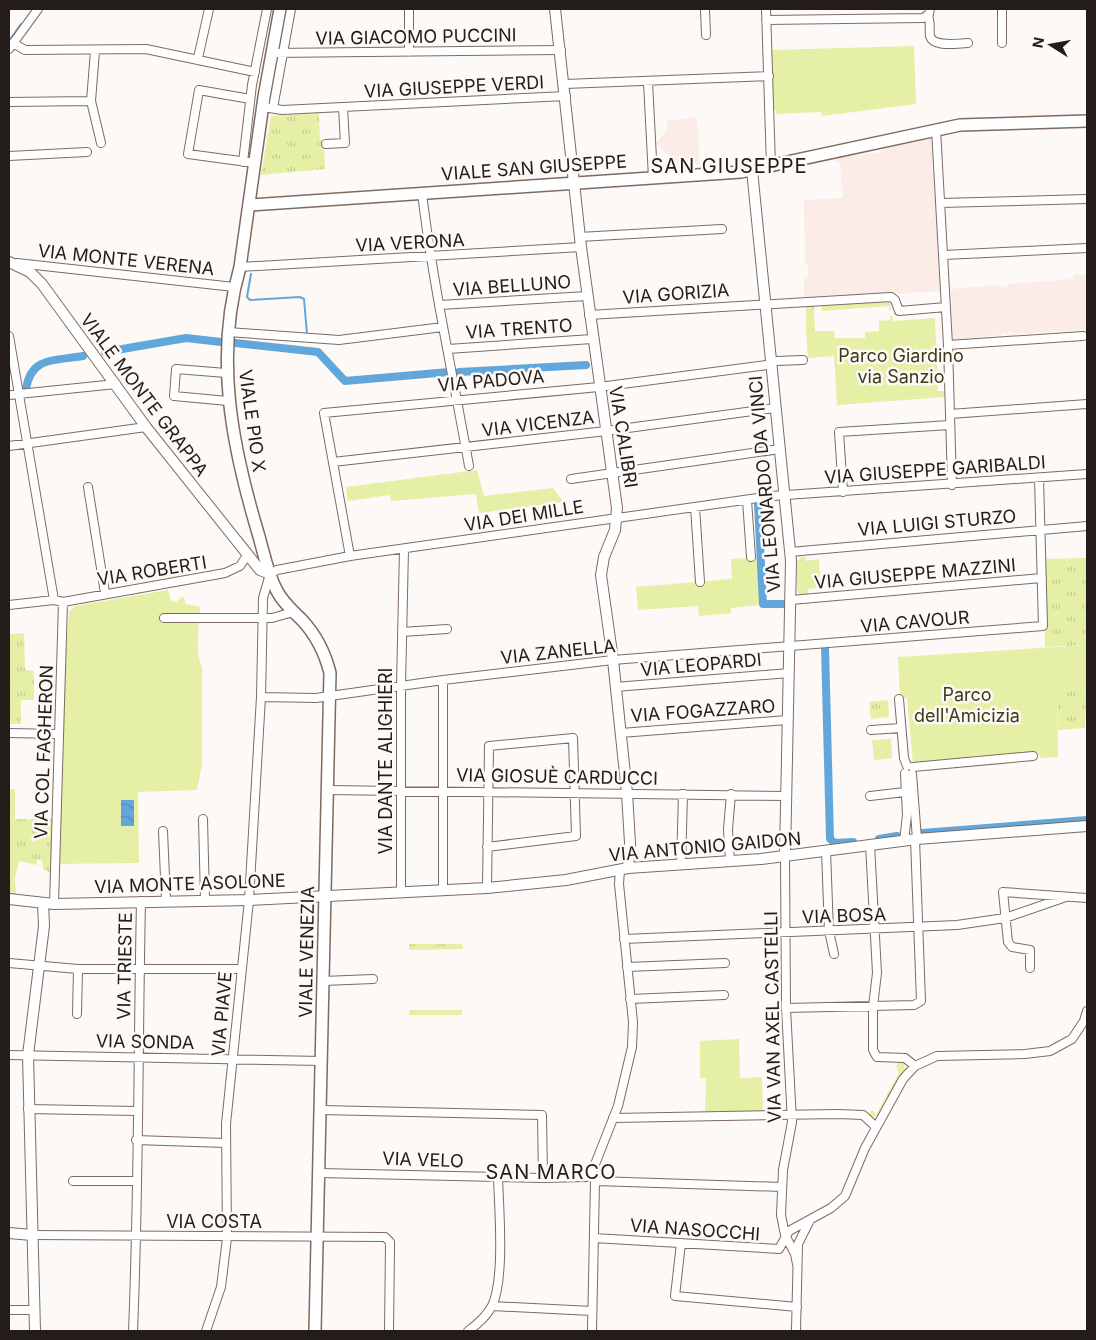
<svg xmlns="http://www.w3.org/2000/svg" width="1096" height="1340" viewBox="0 0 1096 1340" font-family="Inter,sans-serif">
<defs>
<pattern id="grass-tufts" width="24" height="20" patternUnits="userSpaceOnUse" patternTransform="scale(1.25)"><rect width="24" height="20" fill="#e5f0a6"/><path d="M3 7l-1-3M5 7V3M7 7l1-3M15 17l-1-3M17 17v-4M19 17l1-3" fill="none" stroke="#c4cd8e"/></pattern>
<pattern id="water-waves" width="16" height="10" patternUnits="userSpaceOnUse" patternTransform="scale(1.25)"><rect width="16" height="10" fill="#62a7dc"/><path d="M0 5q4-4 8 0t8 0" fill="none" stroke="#5087b1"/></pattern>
</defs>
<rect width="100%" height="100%" fill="#fdf9f6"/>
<path fill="#fbece8" d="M688 117H697L700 164 669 166 668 155 656 143 667 130V120L687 119Z
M928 136 932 139 934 165 931 166 932 172H934L935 189 933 190V193L935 194 940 291 804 300V278L808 277V264H805L804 200 843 198 840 163 832 158 877 153 887 148V142Z
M1087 274V332L1081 330 1014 334 1009 330V335H1006L1005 331 1001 335 953 340 952 338 951 289 996 285 1001 288 1004 286 1005 288 1010 284 1073 279V275Z"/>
<path fill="url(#grass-tufts)" d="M319 113 320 140H324L325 169 261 175 271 116Z
M814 305 815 331H806V306Z
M1087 558V645L1045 647 1043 559Z
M24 633 25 670 34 671V700H21V724H9V634Z
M1087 689 1085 728 1058 730 1057 691Z
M888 700 889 717 871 719 869 702Z
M9 789H15V819H52L51 873 43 869 42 860H37V865L19 861 15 878 16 894H9Z
M409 944H462L463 949 409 950Z
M409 1010H462V1015H409Z
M899 1061 904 1063 905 1069 877 1116 871 1117 869 1113 872 1110 876 1115 899 1073 896 1066Z"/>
<path fill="#e5f0a6" d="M914 46 916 104 822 116 821 112 776 114V110H773L772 50Z
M889 301 891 310H889V306L822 311 821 304Z
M890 316H892L893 321 935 318 938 391H945V397L837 405 834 356 808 358 806 331H834L835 338H865V332L879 331V321L890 320Z
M477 470 484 496 553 488 564 502 479 513 476 494 391 501 390 495 348 501 346 487Z
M757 557 760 605 731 608V613L699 616 698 606 638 610 636 587 732 579 731 559Z
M801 557H806V561L819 559 821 587 808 589V594H799L797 591V562Z
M168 590 171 601 176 602 183 596 186 604 200 607C199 623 195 654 202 667V764L197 790 138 792 139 863 56 864 60 774 63 766 64 673 69 612 75 606Z
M1087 645V689L1057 691 1058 757 1040 758 1039 754 913 763 907 698H900L898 657Z
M891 739 892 758 874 760 872 740Z
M739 1039 740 1078 762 1077 763 1112 708 1113 705 1111 706 1078H700V1041Z"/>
<path fill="url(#water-waves)" d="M121 800H134V826H121Z"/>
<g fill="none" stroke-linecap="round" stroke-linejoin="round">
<path stroke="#62a7dc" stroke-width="2" d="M9 41 21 24
M251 274 247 297 250 300 300 297 304 299 307 334"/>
<path stroke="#62a7dc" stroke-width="8" d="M235 343 318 352 345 381 449 372
M105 352 186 338 221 342
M459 372 586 365
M26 389C31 356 55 361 83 356
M758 504 763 604H786
M825 647 830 839 835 843 853 842
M922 833 1087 820
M879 839 897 836"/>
<defs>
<path id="minor" d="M409 9V52
M705 9 706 35
M766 9 771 167
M928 16C931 23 929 29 930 36 933 48 959 43 968 43
M766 20 923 18 929 14 930 9
M13 43 25 50 146 49 255 72
M1002 43V9
M9 49 38 9
M95 51 91 101 101 143
M272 53 561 50
M198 58 209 9
M648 82 653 178
M565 84 769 76
M250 99 199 90 188 154 255 163
M9 102 91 101
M263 107 282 110 566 96
M273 108 291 9
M936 129 948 345 952 485
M326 144 345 143 343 107
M9 156 87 152
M243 162 252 85 267 9
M422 193C433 285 453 375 469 466
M940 203 1087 199
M579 237 722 229
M944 255 1087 248
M17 263 234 287
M240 267 581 247
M440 305 587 296
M589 315 891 297 895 300 899 311 946 307
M228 332 339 340 443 327
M9 336 54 600
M948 345 1083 336
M448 349 592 339
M226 373 176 369 174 396 228 401
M9 395 116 384
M950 414 1087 404
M9 446 146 427
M333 462 606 431 775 408
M571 479 780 449
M88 487 105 593
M843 492 839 432 950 425
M747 500 751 557
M695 507 700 582
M790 552 1087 526
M350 556 324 413 599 387 767 365 776 361 803 360
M791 600 1042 578
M9 605 54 600 63 602 225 573 240 566 248 554
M164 618H272L293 612
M402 632 447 629
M443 680V889
M615 687 789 673
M261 697 316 698 443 680 613 660 1043 626 1039 478
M899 699 904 758 907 766
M871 730 901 728
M9 733 58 734
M621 733 787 720
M913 767 1033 756
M912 774 917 839
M328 790 786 796
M870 796 905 792
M203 819 205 900
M163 831 166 900
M904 841 907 815 905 773
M870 845 877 973 873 1006V1050L877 1057 905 1058 915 1066
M826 851 829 931 834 954
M785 856 786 1008 792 1122 783 1170 781 1215 785 1235 795 1254 797 1264
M730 861 728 829 731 794
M681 865 683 794
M487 888 489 746 573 738 576 836 487 847
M401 891V686L404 549
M54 904 63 602
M624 939 957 925 1005 918 1066 897
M9 963 78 969H240
M627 967 725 963
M1030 968V950L1012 947 1008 942 1003 892 1087 898
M323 981 373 979
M630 999 724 995
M786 1008 914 1005 921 1001 915 839
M77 1014 78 969
M9 1055 322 1061
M28 1109 137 1111
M321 1110 542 1115 543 1178
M613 1118 837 1114 863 1115 876 1127
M136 1140 225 1143
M592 1172 618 1106 632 1047 633 1022 619 884 620 870
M319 1173 543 1178 586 1177
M73 1181H137
M596 1181 782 1187
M32 1235 385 1237 390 1242V1246L389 1331
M594 1238 779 1249 789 1231 831 1208 845 1196 865 1148 903 1079 915 1066 937 1056 1025 1054 1050 1051 1072 1039 1084 1021 1087 1011
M681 1243 675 1296 797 1307
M492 1306 592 1311
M9 1310H34
M133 1331C139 1188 138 1045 141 901
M206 1331 221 1287 227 1238 226 1124 249 900 261 697 263 598 270 574 277 570 350 556 772 496 1087 474
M468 1331C478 1324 486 1317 492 1306 505 1279 499 1209 498 1177
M592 1331 595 1182
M796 1331 798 1244 809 1222"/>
<path id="tertiary" d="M555 9 581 247 617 508 615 530 604 557 601 575 613 660 627 793 630 843 628 868
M752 170 791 561 785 856
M9 262 30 272 42 284 146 427 260 570 270 574
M9 899 54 904 249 900 487 888 566 880 628 868 761 859 917 839 1087 826
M9 1233 32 1235
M35 1331 28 1055 44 926 43 903"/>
<path id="secondary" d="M280 9 264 97 240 267C214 357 232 446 258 533 264 553 267 573 277 591 283 603 293 611 302 620 316 635 325 653 330 673L315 1331
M249 205 741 172 960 125 1087 121"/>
</defs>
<use href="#minor" stroke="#7d6b62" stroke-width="10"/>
<use href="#tertiary" stroke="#7d6b62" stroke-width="12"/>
<use href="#secondary" stroke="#7d6b62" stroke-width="14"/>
<use href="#minor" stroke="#fff" stroke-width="8"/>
<use href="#tertiary" stroke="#fff" stroke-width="10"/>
<use href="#secondary" stroke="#fff" stroke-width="11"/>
</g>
<g text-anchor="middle" stroke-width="5" stroke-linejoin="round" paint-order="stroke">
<g font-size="18" fill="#231c18" stroke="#fdf9f6">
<text transform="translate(416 37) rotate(-1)" y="6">VIA GIACOMO PUCCINI</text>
<text transform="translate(454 87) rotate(-3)" y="6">VIA GIUSEPPE VERDI</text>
<text transform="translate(534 168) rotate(-4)" y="6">VIALE SAN GIUSEPPE</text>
<text transform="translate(410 243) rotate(-3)" y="6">VIA VERONA</text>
<text transform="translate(126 260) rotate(6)" y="6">VIA MONTE VERENA</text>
<text transform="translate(512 286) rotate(-4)" y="6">VIA BELLUNO</text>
<text transform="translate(676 294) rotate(-4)" y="6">VIA GORIZIA</text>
<text transform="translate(519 329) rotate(-4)" y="6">VIA TRENTO</text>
<text transform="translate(491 381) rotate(-5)" y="6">VIA PADOVA</text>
<text transform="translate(144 395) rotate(53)" y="6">VIALE MONTE GRAPPA</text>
<text transform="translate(252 421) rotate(82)" y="6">VIALE PIO X</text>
<text transform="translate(538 424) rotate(-7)" y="6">VIA VICENZA</text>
<text transform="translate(623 437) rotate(81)" y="6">VIA CALIBRI</text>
<text transform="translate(935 470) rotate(-4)" y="6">VIA GIUSEPPE GARIBALDI</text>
<text transform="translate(765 484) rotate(-95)" y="6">VIA LEONARDO DA VINCI</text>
<text transform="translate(524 516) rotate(-9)" y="6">VIA DEI MILLE</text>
<text transform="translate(937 523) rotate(-5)" y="6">VIA LUIGI STURZO</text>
<text transform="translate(152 571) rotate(-9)" y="6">VIA ROBERTI</text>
<text transform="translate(915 574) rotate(-5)" y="6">VIA GIUSEPPE MAZZINI</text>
<text transform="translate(915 622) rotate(-5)" y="6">VIA CAVOUR</text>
<text transform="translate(558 652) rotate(-6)" y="6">VIA ZANELLA</text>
<text transform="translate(701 665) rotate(-5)" y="6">VIA LEOPARDI</text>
<text transform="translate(703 711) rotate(-4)" y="6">VIA FOGAZZARO</text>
<text transform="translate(44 752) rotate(-88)" y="6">VIA COL FAGHERON</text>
<text transform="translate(386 761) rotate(-90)" y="6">VIA DANTE ALIGHIERI</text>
<text transform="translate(557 777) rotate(1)" y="6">VIA GIOSUÈ CARDUCCI</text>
<text transform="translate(705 847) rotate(-5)" y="6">VIA ANTONIO GAIDON</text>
<text transform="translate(190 884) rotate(-2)" y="6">VIA MONTE ASOLONE</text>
<text transform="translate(844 916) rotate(-2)" y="6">VIA BOSA</text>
<text transform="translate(307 952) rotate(-89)" y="6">VIALE VENEZIA</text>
<text transform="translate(125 966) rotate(-89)" y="6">VIA TRIESTE</text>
<text transform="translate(222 1014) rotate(-85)" y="6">VIA PIAVE</text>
<text transform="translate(773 1017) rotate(-91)" y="6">VIA VAN AXEL CASTELLI</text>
<text transform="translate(145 1042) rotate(1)" y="6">VIA SONDA</text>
<text transform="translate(423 1160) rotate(2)" y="6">VIA VELO</text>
<text x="214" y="1228">VIA COSTA</text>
<text transform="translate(695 1230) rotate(4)" y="6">VIA NASOCCHI</text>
</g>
<g font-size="18" fill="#383c19" stroke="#fdf9f6">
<text x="901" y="362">Parco Giardino<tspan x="901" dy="21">via Sanzio</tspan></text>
<text x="967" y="701">Parco<tspan x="967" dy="21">dell'Amicizia</tspan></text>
</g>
<g font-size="20" letter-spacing="1" fill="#231c18" stroke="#fdf9f6">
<text x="729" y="173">SAN GIUSEPPE</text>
<text x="551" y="1179">SAN MARCO</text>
</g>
</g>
<rect width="1096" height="1340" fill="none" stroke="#231c18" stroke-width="20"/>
<g transform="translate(1051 45) rotate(281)" stroke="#fdf9f6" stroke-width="4" paint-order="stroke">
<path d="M0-4L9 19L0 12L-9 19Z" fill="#231c18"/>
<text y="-8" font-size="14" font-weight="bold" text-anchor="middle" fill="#231c18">N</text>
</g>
</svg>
